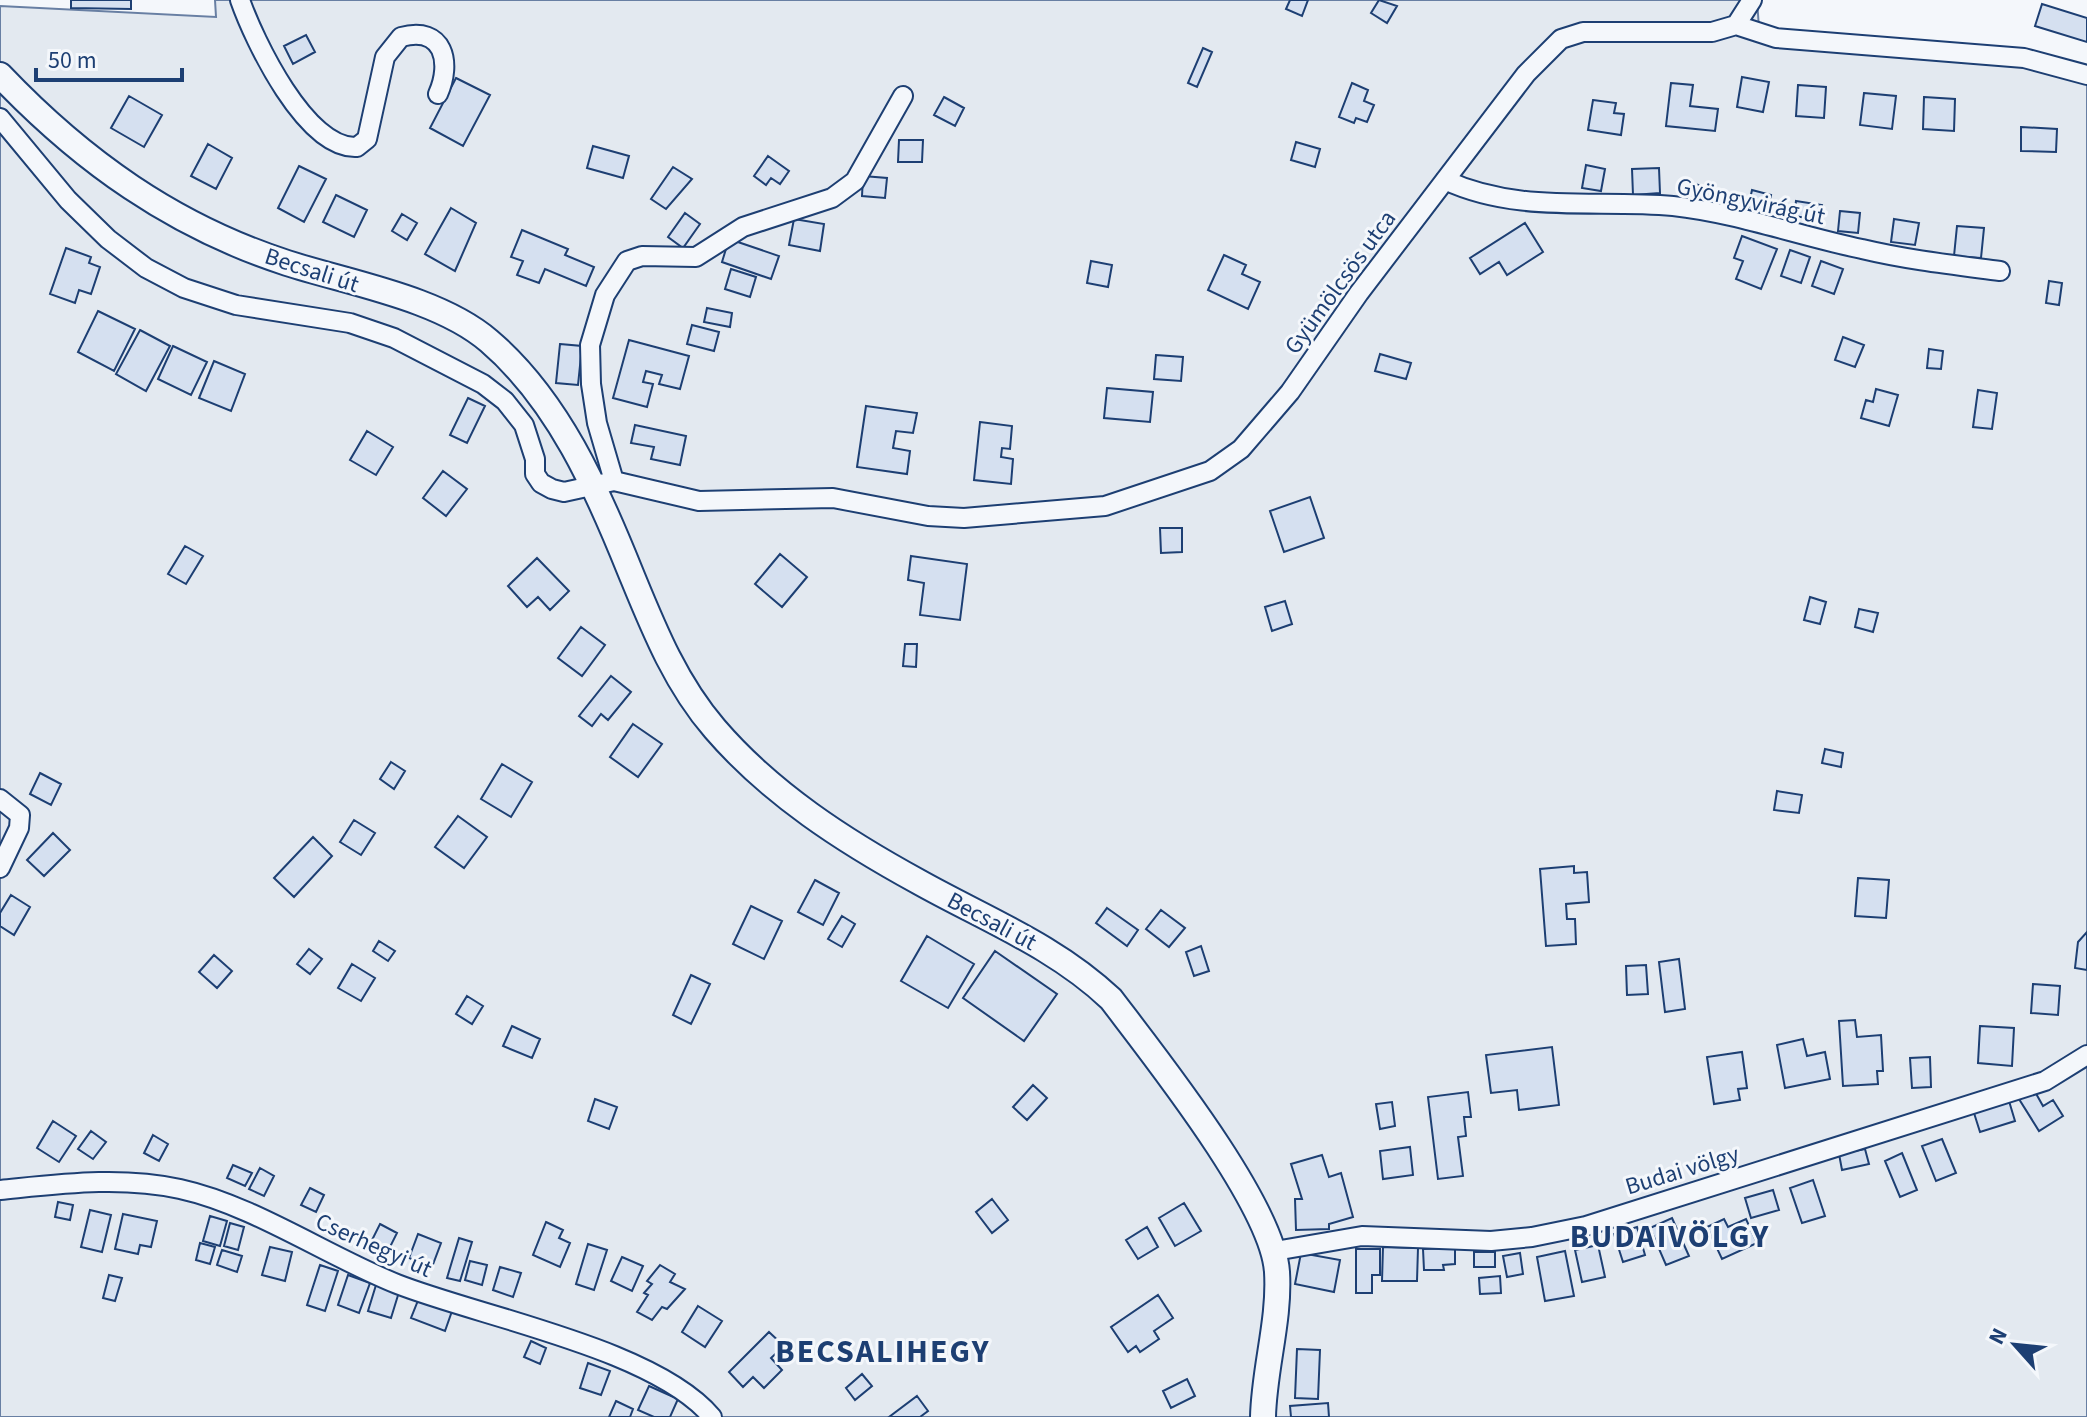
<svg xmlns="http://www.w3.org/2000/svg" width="2087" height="1417" viewBox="0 0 2087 1417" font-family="'Source Sans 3',sans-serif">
<rect width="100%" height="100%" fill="#f4f7fb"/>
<path fill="#e3e9f0" stroke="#687fa3" stroke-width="2" d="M215 0H1757L1759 28 2087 77V1417H0V6L216 17Z"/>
<path fill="#d5e0f0" stroke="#1d3f73" stroke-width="2" d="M71 0H131V9L71 8Z
M1290 0H1308L1302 16 1286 9Z
M1379 0 1397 6 1387 23 1371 13Z
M2042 4 2087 18V42L2035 26Z
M306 35 315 52 293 64 284 46Z
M1203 48 1212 52 1197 87 1188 83Z
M1742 77 1769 82 1763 112 1737 107Z
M456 78 490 95 463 146 430 128Z
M1352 83 1368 90 1364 101 1374 105 1367 122 1356 118 1354 123 1339 117Z
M1671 83 1693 85 1690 106 1718 109 1715 131 1666 126Z
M1798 85 1826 87 1824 118 1796 116Z
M1864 93 1896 96 1892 129 1860 125Z
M129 96 162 115 144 147 111 128Z
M944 97 964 108 955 126 934 115Z
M1924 97 1955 99 1954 131 1923 129Z
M1593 100 1616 103 1614 113 1624 114 1621 135 1588 130Z
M2021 127 2057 129 2056 152 2021 151Z
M899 140H923L922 162H898Z
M1296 142 1320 149 1315 167 1291 160Z
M208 144 232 158 216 189 191 176Z
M593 146 629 156 623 178 587 168Z
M768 156 789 171 780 184 771 178 766 185 754 176Z
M1586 165 1605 169 1601 191 1582 188Z
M299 166 326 179 304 222 278 208Z
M673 167 692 179 666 209 651 199Z
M1659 168 1660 193 1633 195 1632 169Z
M863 176 887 178 885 198 862 196Z
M1691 183 1706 187 1703 201 1687 197Z
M1752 190 1771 195 1766 217 1747 213Z
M336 195 367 210 354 237 323 222Z
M1796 201 1822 205 1820 220 1794 216Z
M451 208 476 223 455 271 425 254Z
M1840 211 1860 213 1858 233 1838 231Z
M685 213 700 224 683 248 668 237Z
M402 214 417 223 407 240 392 231Z
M794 219 824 224 820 251 789 245Z
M1894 219 1919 223 1915 245 1891 242Z
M1525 223 1543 252 1507 275 1499 262 1480 274 1470 258Z
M1957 226 1984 228 1981 258 1954 256Z
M522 230 568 249 565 255 594 267 586 286 545 269 539 283 517 275 523 261 511 257Z
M1742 236 1777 249 1761 289 1736 279 1743 261 1734 258Z
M729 239 779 256 771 279 722 262Z
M66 248 91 257 89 263 100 267 91 294 79 290 75 303 50 294Z
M1790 250 1810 257 1801 283 1781 276Z
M1224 255 1246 265 1242 274 1260 282 1248 309 1208 290Z
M1091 261 1112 265 1108 287 1087 283Z
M1821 261 1843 269 1834 294 1812 286Z
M731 269 756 277 750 297 725 289Z
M2049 281 2062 283 2059 305 2046 303Z
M707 308 732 313 730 327 704 322Z
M98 311 135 329 114 371 78 352Z
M692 325 719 332 714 351 687 344Z
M140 330 170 346 146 391 116 374Z
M1843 337 1864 345 1855 367 1835 360Z
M629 340 689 356 680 389 659 384 662 375 646 371 643 382 653 384 647 407 613 398Z
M560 344 582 346 578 385 556 383Z
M173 346 207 362 191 395 158 379Z
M1929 349 1943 351 1941 369 1927 368Z
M1380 354 1411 363 1406 379 1375 371Z
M1156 355 1183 357 1181 381 1154 379Z
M214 361 245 374 231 411 199 398Z
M1107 388 1153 392 1150 422 1104 418Z
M1876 389 1898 395 1889 426 1861 418 1866 400 1873 402Z
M1978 390 1997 393 1992 429 1973 427Z
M468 398 485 406 467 443 450 435Z
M866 406 917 413 913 433 896 431 893 448 910 451 907 474 857 467Z
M980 422 1012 426 1010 449 1002 448 1001 457 1013 459 1011 484 974 480Z
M635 425 686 436 680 465 651 459 654 447 631 443Z
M367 431 393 447 376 475 350 460Z
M443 471 467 489 446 516 423 498Z
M1310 497 1324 538 1284 552 1270 511Z
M1160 528H1182V552L1161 553Z
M185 546 203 556 186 584 168 574Z
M780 554 807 577 782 607 755 584Z
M911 556 967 564 960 620 920 615 924 583 908 580Z
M537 558 569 591 550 610 538 597 527 607 508 586Z
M1810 597 1826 602 1820 624 1804 620Z
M1285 601 1292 624 1272 631 1265 607Z
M1859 609 1878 613 1873 632 1855 627Z
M581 627 605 645 582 676 558 658Z
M905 644H917L916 667 903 666Z
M611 676 631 692 608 720 601 714 592 726 579 716Z
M633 724 662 744 638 777 610 757Z
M1825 749 1843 753 1841 767 1822 763Z
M391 762 405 771 394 789 380 779Z
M502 764 532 782 511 817 481 799Z
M40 773 61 784 51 805 30 794Z
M1777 791 1802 795 1799 813 1774 810Z
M458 816 487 837 464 868 435 847Z
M354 820 375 833 361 855 340 842Z
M53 833 70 850 44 876 27 860Z
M313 837 332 856 294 897 274 878Z
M1574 866V873L1587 872 1589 902 1566 904 1567 919H1575L1576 944 1546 946 1540 869Z
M1858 878 1889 880 1886 918 1855 916Z
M815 880 839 893 823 925 798 912Z
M11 895 30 907 14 935 0 926V913Z
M751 906 782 921 764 959 733 944Z
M1107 908 1138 930 1127 946 1096 923Z
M1161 910 1185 928 1169 947 1146 929Z
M842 916 855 924 842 947 828 939Z
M2087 932V970L2075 968 2078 942Z
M927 936 974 964 948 1008 901 981Z
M379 941 395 951 388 961 373 951Z
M1201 946 1209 971 1194 976 1186 952Z
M309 949 322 959 310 974 297 964Z
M995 951 1057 994 1024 1041 963 998Z
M214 955 232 971 217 988 199 972Z
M1679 959 1685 1009 1665 1012 1659 962Z
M352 964 375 978 361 1001 338 988Z
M1646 965 1648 994 1627 995 1626 966Z
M691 975 710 984 691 1024 673 1015Z
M2033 984 2060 986 2058 1015 2031 1013Z
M467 996 483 1006 472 1024 456 1014Z
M1855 1020 1857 1037 1881 1035 1883 1071H1877L1878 1084 1843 1086 1839 1021Z
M512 1026 540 1039 532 1058 503 1046Z
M1980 1026 2014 1028 2012 1066 1978 1063Z
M1803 1039 1807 1056 1825 1052 1830 1079 1785 1088 1777 1045Z
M1552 1047 1559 1105 1519 1110 1517 1090 1491 1093 1486 1055Z
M1742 1052 1747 1088 1738 1089 1740 1100 1714 1104 1707 1057Z
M1930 1057 1931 1087 1912 1088 1910 1058Z
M1033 1085 1047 1098 1027 1120 1013 1107Z
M2034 1090 2043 1106 2053 1100 2063 1116 2039 1131 2019 1099Z
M1468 1092 1471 1117H1464L1466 1136 1458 1137 1463 1176 1438 1179 1428 1097Z
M595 1099 617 1107 609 1129 588 1121Z
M2009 1101 2015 1121 1980 1132 1974 1113Z
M1392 1102 1395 1126 1380 1129 1376 1104Z
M53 1121 76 1136 59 1162 37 1148Z
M91 1131 106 1142 93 1159 78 1149Z
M153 1135 168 1144 159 1161 144 1153Z
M1942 1139 1956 1173 1936 1181 1922 1146Z
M1410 1147 1413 1175 1383 1179 1380 1151Z
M1865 1149 1869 1164 1842 1170 1839 1154Z
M1902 1153 1917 1190 1900 1197 1885 1161Z
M1322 1155 1329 1177 1341 1173 1353 1217 1329 1224V1229L1296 1230 1295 1199H1302L1291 1164Z
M233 1165 252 1173 245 1186 227 1178Z
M260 1168 274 1176 264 1196 249 1189Z
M1813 1180 1825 1216 1802 1223 1790 1188Z
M310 1188 324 1195 316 1212 301 1205Z
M1773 1190 1779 1210 1751 1218 1745 1198Z
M992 1199 1008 1220 992 1233 976 1212Z
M58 1202 73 1205 70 1220 55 1217Z
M1184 1203 1201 1231 1175 1246 1159 1218Z
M90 1210 111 1215 102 1252 81 1247Z
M123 1214 157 1221 151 1247 140 1245 138 1254 115 1249Z
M210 1216 227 1221 220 1246 203 1241Z
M1672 1218 1689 1256 1666 1265 1650 1228Z
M1724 1219 1728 1227 1746 1219 1757 1243 1722 1259 1707 1227Z
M546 1222 563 1230 559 1238 570 1243 560 1267 533 1255Z
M230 1223 244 1227 238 1250 224 1246Z
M380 1224 397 1233 389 1249 372 1240Z
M1147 1227 1158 1247 1138 1259 1126 1240Z
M1637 1227 1645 1255 1623 1262 1614 1234Z
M418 1234 441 1243 432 1267 409 1258Z
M459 1238 472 1242 460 1281 447 1278Z
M200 1243 215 1247 210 1264 196 1260Z
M588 1244 607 1250 594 1290 576 1284Z
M1598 1245 1605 1277 1582 1282 1575 1250Z
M270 1247 292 1252 285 1281 262 1275Z
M1383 1247 1418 1248 1417 1281H1382Z
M1455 1248V1264L1443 1265 1444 1270H1424L1423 1249Z
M1356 1249H1380V1275H1372V1293H1356Z
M222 1250 242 1256 237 1272 217 1265Z
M1565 1251 1574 1296 1545 1301 1537 1257Z
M1474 1252H1495V1267H1474Z
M1301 1253 1340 1260 1334 1292 1295 1284Z
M1520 1253 1523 1274 1507 1277 1503 1256Z
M622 1257 643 1266 632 1291 611 1281Z
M470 1261 487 1265 482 1285 465 1280Z
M320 1265 338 1271 325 1311 307 1305Z
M660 1265 675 1274 670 1282 685 1289 667 1309 662 1307 652 1320 637 1312 648 1295 644 1293 652 1284 647 1281Z
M500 1267 521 1273 513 1297 493 1290Z
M109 1275 122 1278 115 1301 103 1298Z
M348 1275 370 1283 359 1313 338 1305Z
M1500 1276 1501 1293 1480 1294 1479 1278Z
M376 1285 399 1292 391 1318 368 1311Z
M1158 1295 1173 1318 1154 1331 1159 1339 1140 1352 1136 1346 1128 1352 1111 1327Z
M419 1298 452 1311 445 1331 411 1318Z
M698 1306 722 1321 705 1347 682 1332Z
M769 1332 784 1346 771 1358 782 1370 764 1388 753 1377 743 1387 729 1372Z
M531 1341 546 1348 540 1364 524 1357Z
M1297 1349 1320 1350 1318 1399 1295 1398Z
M588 1363 610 1371 601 1395 580 1388Z
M862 1374 872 1386 855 1400 846 1388Z
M1187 1379 1195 1396 1171 1408 1163 1391Z
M649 1386 678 1399 670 1417H654L638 1410Z
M917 1396 928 1411 920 1417H889Z
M616 1401 633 1409 630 1417H609Z
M1328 1403 1329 1417H1291L1290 1406Z"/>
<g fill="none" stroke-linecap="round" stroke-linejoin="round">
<defs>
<path id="street" d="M240 0C254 40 306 150 357 147L367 139 385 57 401 37C444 25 452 63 438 94
M1736 25 1752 0
M0 118 68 200 108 239 146 268 184 288 236 305 350 323 394 338 483 384 505 401 524 425 535 459V474L541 483 552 489 564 492 614 481 699 501 833 498 928 516 964 518 1105 506 1210 471 1241 449 1290 392 1359 293 1526 74 1561 39 1583 32H1712L1736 25 1776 38 2024 58 2087 75
M1445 180C1518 214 1596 199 1673 206 1737 213 1799 236 1862 249 1908 260 1954 265 2000 271
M614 481 597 423 591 384 590 345 605 295 627 261 642 256 696 257 743 227 832 198 855 181 903 96
M0 799 20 815 19 828 0 868
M0 1190C61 1184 120 1176 180 1189 253 1205 327 1256 397 1284 481 1317 655 1349 712 1417
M1275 1251 1362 1236 1491 1241 1532 1237 1586 1226 2045 1081 2087 1055"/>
<path id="secondary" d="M0 75C82 161 173 226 287 263 349 283 439 298 489 341 558 400 597 489 630 571 653 627 675 683 715 729 771 794 844 841 919 882 985 919 1055 946 1111 999 1155 1057 1273 1205 1277 1272 1280 1320 1264 1369 1263 1417"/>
</defs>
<use href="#street" stroke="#1d3f73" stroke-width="22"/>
<use href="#secondary" stroke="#1d3f73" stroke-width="28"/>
<use href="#street" stroke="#f4f7fb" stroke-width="18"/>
<use href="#secondary" stroke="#f4f7fb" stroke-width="24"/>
</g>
<g text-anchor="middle" stroke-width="6" stroke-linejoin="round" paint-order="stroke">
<g font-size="24" fill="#1d3f73" stroke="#f4f7fb">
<text transform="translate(1751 201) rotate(12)" y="8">Gyöngyvirág út</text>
<text transform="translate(312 270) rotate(18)" y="8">Becsali út</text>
<text transform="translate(1340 282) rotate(-54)" y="8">Gyümölcsös utca</text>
<text transform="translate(992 921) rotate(28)" y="8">Becsali út</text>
<text transform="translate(1682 1170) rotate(-17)" y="8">Budai völgy</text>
<text transform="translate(374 1245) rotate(24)" y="8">Cserhegyi út</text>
</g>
<g font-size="32" font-weight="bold" letter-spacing="2" fill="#1d3f73" stroke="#f4f7fb">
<text x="1670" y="1247">BUDAIVÖLGY</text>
<text x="883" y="1362">BECSALIHEGY</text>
</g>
</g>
<g transform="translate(2015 1345) rotate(297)" stroke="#f4f7fb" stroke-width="6" paint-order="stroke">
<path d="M0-6L14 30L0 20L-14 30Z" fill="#1d3f73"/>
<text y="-12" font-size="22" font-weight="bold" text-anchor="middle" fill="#1d3f73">N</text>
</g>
<path d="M36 68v12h146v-12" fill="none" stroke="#1d3f73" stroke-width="4"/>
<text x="48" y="68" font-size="24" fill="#1d3f73" stroke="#f4f7fb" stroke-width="6" paint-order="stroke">50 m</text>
</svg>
